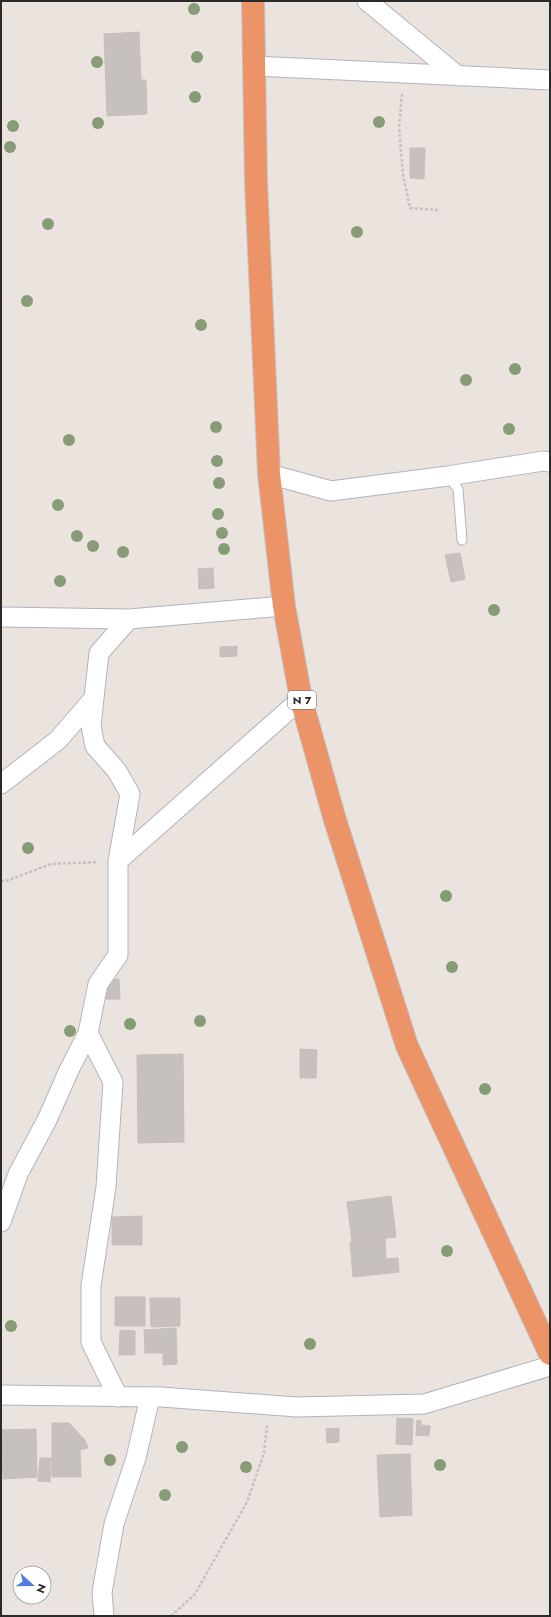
<svg xmlns="http://www.w3.org/2000/svg" width="551" height="1617" viewBox="0 0 551 1617" font-family="Jost,sans-serif">
<rect width="100%" height="100%" fill="#ebe4de"/>
<path fill="#c6c1bd" stroke="#c6bfb8" d="M139 32 141 80H146L147 114 107 116 104 34Z
M410 148H425L424 179 410 178Z
M460 553 465 579 451 582 445 555Z
M213 568 214 588 199 589 198 569Z
M237 646V656L220 657V647Z
M105 979H119L120 999H105Z
M300 1049 317 1050 316 1078H300Z
M183 1054 184 1142 138 1143 137 1055Z
M391 1196 396 1237 352 1242 347 1202Z
M142 1216V1245H112V1217Z
M385 1239 386 1259 398 1258 399 1272 353 1277 350 1242Z
M115 1297H145V1326H115Z
M150 1298H180V1326L151 1327Z
M176 1328 177 1364 163 1365V1353H145L144 1330Z
M120 1330 135 1331V1355H119Z
M397 1418 413 1419 412 1445 396 1444Z
M417 1420 421 1421V1425L430 1426 429 1436 416 1435Z
M52 1423H69L85 1440 88 1448 80 1450 81 1477H52Z
M339 1428V1442L327 1443 326 1429Z
M36 1429 37 1477 3 1479 1 1430Z
M410 1454 412 1515 380 1517 377 1455Z
M40 1458H51L50 1482 38 1481Z"/>
<g fill="none" stroke-linecap="round" stroke-linejoin="round">
<defs>
<path id="lane" d="M448 476 458 489 462 540"/>
<path id="street" d="M367 1 458 76
M254 66 550 80
M269 474 331 491 448 476 543 461 550 462
M1 617 129 619 284 606
M1 784 58 740 94 698 99 653 129 619
M118 861 301 699
M88 1033 113 1082 106 1187 91 1286V1342L118 1397
M1 1222 18 1174 47 1120 69 1070 88 1033 98 984 118 955V861L130 794 117 771 95 746 91 726 94 698
M1 1395 161 1397 297 1407 424 1404 550 1366
M104 1616 102 1592 114 1524 136 1458 150 1397"/>
<path id="highway" d="M253 1 256 182 269 474 284 606 301 699 335 820 407 1046 550 1354"/>
</defs>
<use href="#lane" stroke="#b1b4bc" stroke-width="11"/>
<use href="#street" stroke="#b1b4bc" stroke-width="21"/>
<use href="#highway" stroke="#c3c3c3" stroke-width="24"/>
<path stroke="#c3c3c3" stroke-width="2.5" stroke-dasharray="3 2" stroke-linecap="butt" d="M402 94 399 127 403 175 410 208 439 210
M1 881H6L51 864 98 862
M171 1616 195 1594 247 1502 264 1453 267 1425"/>
<use href="#lane" stroke="#fff" stroke-width="9"/>
<use href="#street" stroke="#fff" stroke-width="19"/>
<use href="#highway" stroke="#ec9367" stroke-width="22"/>
</g>
<g fill="#879b77">
<circle cx="194" cy="9" r="6"/>
<circle cx="197" cy="57" r="6"/>
<circle cx="97" cy="62" r="6"/>
<circle cx="195" cy="97" r="6"/>
<circle cx="379" cy="122" r="6"/>
<circle cx="98" cy="123" r="6"/>
<circle cx="13" cy="126" r="6"/>
<circle cx="10" cy="147" r="6"/>
<circle cx="48" cy="224" r="6"/>
<circle cx="357" cy="232" r="6"/>
<circle cx="27" cy="301" r="6"/>
<circle cx="201" cy="325" r="6"/>
<circle cx="515" cy="369" r="6"/>
<circle cx="466" cy="380" r="6"/>
<circle cx="216" cy="427" r="6"/>
<circle cx="509" cy="429" r="6"/>
<circle cx="69" cy="440" r="6"/>
<circle cx="217" cy="461" r="6"/>
<circle cx="219" cy="483" r="6"/>
<circle cx="58" cy="505" r="6"/>
<circle cx="218" cy="514" r="6"/>
<circle cx="222" cy="533" r="6"/>
<circle cx="77" cy="536" r="6"/>
<circle cx="93" cy="546" r="6"/>
<circle cx="224" cy="549" r="6"/>
<circle cx="123" cy="552" r="6"/>
<circle cx="60" cy="581" r="6"/>
<circle cx="494" cy="610" r="6"/>
<circle cx="28" cy="848" r="6"/>
<circle cx="446" cy="896" r="6"/>
<circle cx="452" cy="967" r="6"/>
<circle cx="200" cy="1021" r="6"/>
<circle cx="130" cy="1024" r="6"/>
<circle cx="70" cy="1031" r="6"/>
<circle cx="485" cy="1089" r="6"/>
<circle cx="447" cy="1251" r="6"/>
<circle cx="11" cy="1326" r="6"/>
<circle cx="310" cy="1344" r="6"/>
<circle cx="182" cy="1447" r="6"/>
<circle cx="110" cy="1460" r="6"/>
<circle cx="440" cy="1465" r="6"/>
<circle cx="246" cy="1467" r="6"/>
<circle cx="165" cy="1495" r="6"/>
</g>
<g text-anchor="middle" stroke-width="3" stroke-linejoin="round" paint-order="stroke">
<rect fill="#fff" stroke="#6a6a6a" stroke-width="1" x="288" y="691" width="28" height="18" rx="3"/>
<g font-size="11" font-weight="bold" fill="#2a2a2a">
<text x="302" y="704">N 7</text>
</g>
</g>
<rect width="551" height="1617" fill="none" stroke="#2a2a2a" stroke-width="4"/>
<g transform="translate(32 1585) rotate(111)"><circle r="19" fill="#ffffff" stroke="#aaaaaa"/>
<path d="M0-3L7 15L0 10L-7 15Z" fill="#4f7be6"/>
<text y="-6" font-size="11" font-weight="bold" text-anchor="middle" fill="#2a2a2a">N</text>
</g>
</svg>
